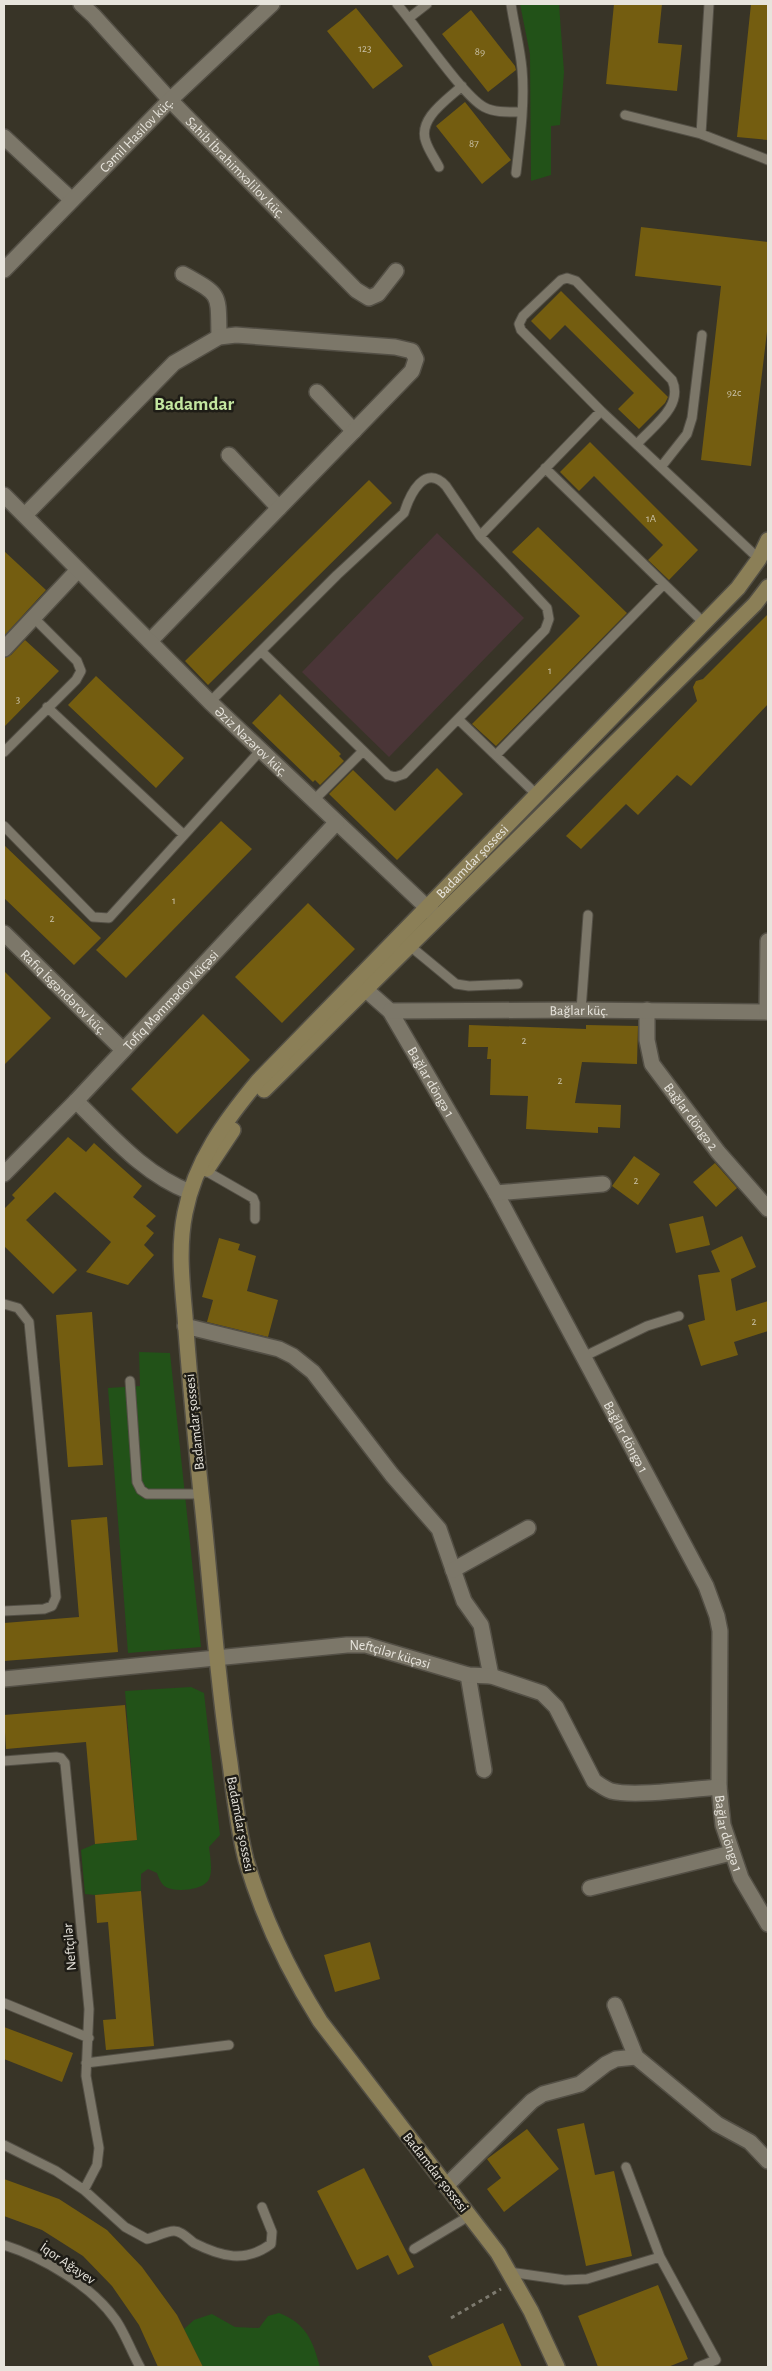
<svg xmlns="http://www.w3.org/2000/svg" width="772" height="2371" viewBox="0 0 772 2371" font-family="'Alegreya Sans',sans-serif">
<rect width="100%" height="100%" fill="#383427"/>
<path fill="#4a3537" d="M437 533 524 618 389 757 302 672Z"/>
<path fill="#225218" d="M520 4H559L564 72 560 125 551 126V175L531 181 530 54Z
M139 1352 170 1353 201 1647 128 1653 108 1388 140 1386Z
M191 1687 204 1693 220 1835 209 1847C210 1856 214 1875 207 1882 200 1890 178 1892 168 1888 162 1886 159 1879 157 1873L148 1869 141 1874V1891L95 1895 85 1894 81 1850 95 1844 137 1840 125 1691Z
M279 2313C306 2323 313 2341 320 2367H203L184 2329 194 2320 212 2314 235 2327 259 2328 268 2316Z"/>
<path fill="#745d10" d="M614 4H662L658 43 682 45 677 91 606 84Z
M751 4H768V140L737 137Z
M356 8 403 66 373 89 327 31Z
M471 10 515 66 516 70 488 92 442 34Z
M465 102 511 160 482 184 436 126Z
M641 227 768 242V323L751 466 701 460 721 286 635 276Z
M561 291 668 397 665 403 639 429 618 409 634 393 565 325 550 340 531 321Z
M590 442 698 550 669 580 648 560 663 545 594 476 579 491 560 472Z
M369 480 392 503 208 685 185 661Z
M538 527 627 613 496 746 472 724 580 616 512 552Z
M4 551 46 590 4 636Z
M768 614V704L691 786 677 775 638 815 626 804 581 849 566 836 697 701 693 687 696 681 703 679Z
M25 640 59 671 4 727V658L11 655Z
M96 676 184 758 156 788 68 705Z
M280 694 341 754 339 756 344 761 320 785 315 780 313 782 252 723Z
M437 768 463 794 397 860 329 794 353 770 395 811Z
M221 821 252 849 126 978 96 950Z
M4 845 101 938 74 965 4 898Z
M308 903 355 949 282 1023 235 977Z
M4 971 51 1018 4 1065Z
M203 1014 250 1060 177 1134 131 1089Z
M469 1025 586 1029V1025L638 1026 637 1064 582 1062 575 1103 621 1105 620 1128 598 1127V1133L526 1129 528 1096 490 1095 491 1059H487L488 1047H468Z
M68 1137 86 1152 94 1143 142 1186 133 1197 156 1216 146 1226 154 1233 144 1245 154 1255 128 1285 86 1272 111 1242 55 1192 26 1220 77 1270 53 1294 4 1246V1209L15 1198 12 1195Z
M634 1156 660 1174 638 1205 612 1186Z
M715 1163 737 1188 716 1207 693 1182Z
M703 1216 710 1245 676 1253 669 1224Z
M742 1236 756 1267 731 1279 736 1311 768 1301V1331L734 1342 738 1355 701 1366 688 1325 705 1320 698 1275 720 1272 711 1251Z
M219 1238 240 1244 238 1250 256 1256 247 1291 278 1300 268 1337 207 1322 213 1300 202 1297Z
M92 1312 103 1465 68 1467 56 1315Z
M107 1517 118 1652 4 1661V1623L79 1617 71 1520Z
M125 1705 137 1840 95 1844 86 1742 6 1749 4 1715Z
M141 1891 154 2046 106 2050 103 2020 116 2019 108 1922 97 1923 95 1895Z
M370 1942 380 1979 335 1992 324 1955Z
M4 2027 73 2053 62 2082 4 2059Z
M584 2123 595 2175 614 2171 632 2256 586 2266 557 2129Z
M527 2129 559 2169 504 2212 487 2189 501 2178 487 2159Z
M364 2168 414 2267 398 2275 388 2255 357 2270 317 2191Z
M4 2179 59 2199 107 2230 142 2267 177 2315 203 2367H158L139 2325 112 2286 83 2256 42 2230 4 2216Z
M658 2285 688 2359 668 2367H598L578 2316Z
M503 2323 522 2367H433L428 2356Z"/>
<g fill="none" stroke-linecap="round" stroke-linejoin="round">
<defs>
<path id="service" d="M397 4C416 26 463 96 484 107 495 113 509 112 522 112
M511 4C514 25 520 47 522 69 525 103 520 139 516 173
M709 4 701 134 768 160
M409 18 427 4
M625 115 701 134
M439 167C435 159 429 151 426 142 417 119 447 100 462 86
M637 444C653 426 684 406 672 380L576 281 567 278 561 280 523 316 519 324 521 330 601 411 759 559
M661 467 687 434 692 418 702 335
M545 468 704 623
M480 536 601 411
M210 702 337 575 404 513C410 494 425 463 446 486L480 536 547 608 549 619 545 630 404 774 395 777 388 775 262 652
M47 707 184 835
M458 719 537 795
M4 752 76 680 81 671 77 661 34 618
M496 755 664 584
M314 800 363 751
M4 826 93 917 109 918 261 750
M410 946 456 984 469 986 518 984
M581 1010 588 915
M206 1171 253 1198 255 1203V1219
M4 1304 18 1308 29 1322 56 1597 52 1606 44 1609 4 1611
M583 1357 647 1326 679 1316
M130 1381 137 1482 141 1490 147 1494H201
M4 1761 56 1757 61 1758 65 1763 89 2009 86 2076 99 2148 97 2165 84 2190
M4 2003 89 2038
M86 2063 229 2045
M4 2145 56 2171 84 2190 125 2227 147 2239C156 2237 166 2231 174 2231 182 2231 188 2239 194 2243 222 2257 245 2263 271 2244L272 2232 262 2207
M626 2167 660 2257 716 2360 698 2367
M4 2245C42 2257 91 2285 115 2319 124 2331 132 2353 140 2367
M414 2249 469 2216
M509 2272 565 2280 587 2279 660 2257"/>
<g id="minor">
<path id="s1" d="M81 4 94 16 170 100 356 290 369 298 378 294 396 271"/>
<path d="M4 137 72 200"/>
<path id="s2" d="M4 270 170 100 272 4"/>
<path d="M183 274C222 296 218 292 219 337"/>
<path d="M317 392 354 431"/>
<path d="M229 455 279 508"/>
<path d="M25 515 174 363 219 337 236 335 395 347 412 351 416 359 412 371 150 641"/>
<path d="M4 649 78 570"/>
<path id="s3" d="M4 933 123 1050"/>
<path id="s4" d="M357 982 390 1011 496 1193 706 1586 717 1616 720 1631 719 1787 723 1825 741 1878 768 1924"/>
<path id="s5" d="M647 1010V1040L652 1064 718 1152 768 1209"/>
<path id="s6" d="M390 1011 581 1010 768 1012"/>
<path d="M767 1012 768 941"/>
<path d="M496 1193 603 1184"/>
<path d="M185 1326 279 1349 293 1356 313 1372 392 1475 439 1529 464 1601 481 1625 491 1676"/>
<path d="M453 1570 528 1528"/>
<path d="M468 1675 484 1770"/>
<path id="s7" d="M4 1679 347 1645H366L468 1675 491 1676 542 1693 556 1707 594 1781C600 1785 605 1789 611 1791 633 1797 693 1789 719 1787"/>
<path d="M590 1888 731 1853"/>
<path d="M615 2005 636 2057 717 2124 750 2142 768 2161"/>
<path d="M446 2186 532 2101 543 2094 580 2084 606 2064 616 2059 636 2057"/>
</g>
<g id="tertiary">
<path id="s8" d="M4 495 210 702 436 916"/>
<path d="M76 1101C111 1135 143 1174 190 1192"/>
<path id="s9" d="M4 1174 76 1101 336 823"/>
</g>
<g id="secondary">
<path d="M264 1090 755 604 768 587"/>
<path d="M207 1169 233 1130"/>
<path id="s10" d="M557 2367 531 2311 498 2253 320 2021C288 1970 263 1918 246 1860 238 1829 234 1795 230 1763 216 1674 211 1583 201 1493 195 1434 189 1375 185 1316 182 1283 178 1247 185 1213 195 1161 225 1121 258 1081L738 588 759 559 768 540"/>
</g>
</defs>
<use href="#service" stroke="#534f45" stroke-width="11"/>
<use href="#minor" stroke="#534f45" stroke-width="18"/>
<use href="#tertiary" stroke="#534f45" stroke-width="18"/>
<use href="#secondary" stroke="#534f45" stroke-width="18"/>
<path stroke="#7d7a6f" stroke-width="3" stroke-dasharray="4 4" stroke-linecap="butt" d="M451 2318 501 2289"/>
<use href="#service" stroke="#7c7769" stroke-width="9"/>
<use href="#minor" stroke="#7c7769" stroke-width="15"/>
<use href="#tertiary" stroke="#7c7769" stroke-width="15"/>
<use href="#secondary" stroke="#8b7f57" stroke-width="15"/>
</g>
<g text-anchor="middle" stroke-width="5" stroke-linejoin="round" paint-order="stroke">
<g font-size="11" fill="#cac2a9">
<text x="365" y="52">123</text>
<text x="480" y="55">89</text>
<text x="474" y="147">87</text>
<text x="734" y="396">92c</text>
<text x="651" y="522">1A</text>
<text x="550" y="674">1</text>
<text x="18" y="703">3</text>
<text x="174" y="904">1</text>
<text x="52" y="922">2</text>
<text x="524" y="1044">2</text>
<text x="560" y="1084">2</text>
<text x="636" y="1184">2</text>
<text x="754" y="1325">2</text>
</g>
<g font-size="14" fill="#e7e4dc" stroke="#1e1c16">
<text dy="5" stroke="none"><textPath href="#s2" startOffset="189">Cəmil Hasilov küç.</textPath></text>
<text dy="5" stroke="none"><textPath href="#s1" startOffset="225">Sahib İbrahimxəlilov küç.</textPath></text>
<text dy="5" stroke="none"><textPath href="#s8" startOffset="349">Əziz Nəzərov küç.</textPath></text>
<text dy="5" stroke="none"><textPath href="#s10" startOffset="1709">Badamdar şossesi</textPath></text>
<text dy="5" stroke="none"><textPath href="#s3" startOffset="84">Rafiq İsgəndərov küç.</textPath></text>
<text dy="5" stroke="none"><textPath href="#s9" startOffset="241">Tofiq Məmmədov küçəsi</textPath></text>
<text dy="5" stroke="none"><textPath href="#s6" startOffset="189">Bağlar küç.</textPath></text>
<text dy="5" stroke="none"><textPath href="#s4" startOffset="126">Bağlar döngə 1</textPath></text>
<text dy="5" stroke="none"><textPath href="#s5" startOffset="120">Bağlar döngə 2</textPath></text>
<text transform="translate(194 1422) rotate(-96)" y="5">Badamdar şossesi</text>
<text dy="5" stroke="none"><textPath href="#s4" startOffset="531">Bağlar döngə 1</textPath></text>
<text dy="5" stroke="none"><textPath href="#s7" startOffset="389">Neftçilər küçəsi</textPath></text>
<text transform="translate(241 1824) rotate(79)" y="5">Badamdar şossesi</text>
<text dy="5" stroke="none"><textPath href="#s4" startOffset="951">Bağlar döngə 1</textPath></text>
<text transform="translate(69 1947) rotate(-95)" y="5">Neftçilər</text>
<text transform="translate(436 2172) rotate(52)" y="5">Badamdar şossesi</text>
<text transform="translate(68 2263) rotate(34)" y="5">İqor Ağayev</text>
</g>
<g font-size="19" font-weight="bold" fill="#c3e6a0" stroke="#1e1c16">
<text x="194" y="410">Badamdar</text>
</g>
</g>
<rect width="772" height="2371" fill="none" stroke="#e7e4dc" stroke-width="10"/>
</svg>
